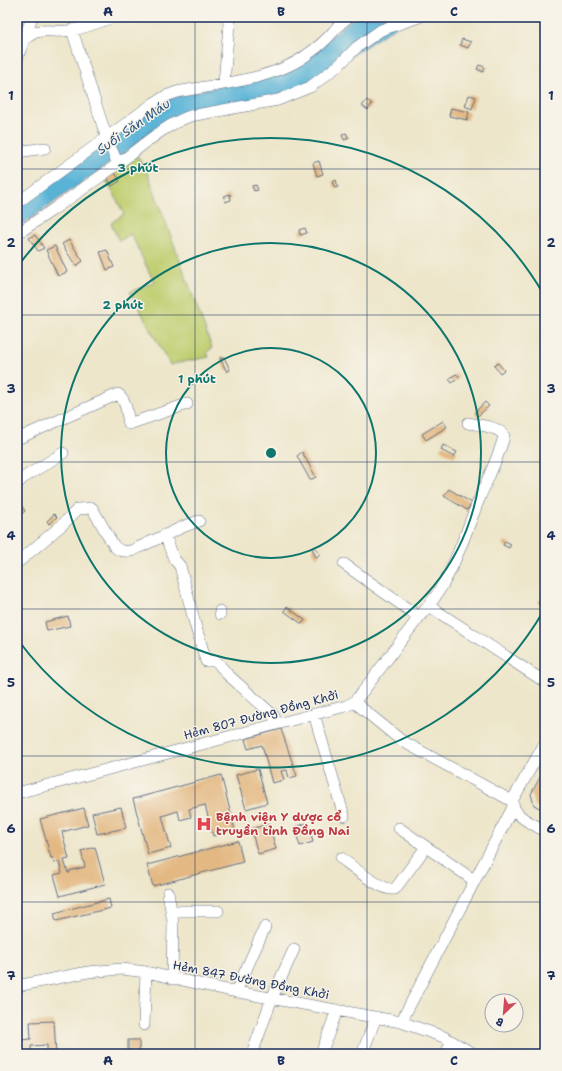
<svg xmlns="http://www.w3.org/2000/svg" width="562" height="1071" viewBox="0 0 562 1071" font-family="'Shantell Sans',sans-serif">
<rect width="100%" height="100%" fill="#f7f3e8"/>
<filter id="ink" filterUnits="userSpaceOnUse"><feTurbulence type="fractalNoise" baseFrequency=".025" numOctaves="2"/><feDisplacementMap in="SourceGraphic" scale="8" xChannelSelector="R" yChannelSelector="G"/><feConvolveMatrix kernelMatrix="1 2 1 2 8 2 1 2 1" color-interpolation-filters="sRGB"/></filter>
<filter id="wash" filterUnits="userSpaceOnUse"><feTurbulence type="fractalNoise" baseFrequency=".012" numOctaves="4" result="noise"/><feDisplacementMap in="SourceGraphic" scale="16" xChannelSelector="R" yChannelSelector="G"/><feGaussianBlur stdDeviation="0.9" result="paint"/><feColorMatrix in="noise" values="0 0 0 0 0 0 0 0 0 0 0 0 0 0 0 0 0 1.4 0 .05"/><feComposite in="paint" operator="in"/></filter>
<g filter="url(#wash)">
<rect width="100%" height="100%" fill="#ede6ca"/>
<path fill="#bfce70" stroke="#6d7e67" d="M136 154 148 174 212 348 207 352 209 357 177 363 170 365 130 292 154 282 131 234 119 241 111 223 124 214 114 194 104 178Z"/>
<path fill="#59b3d7" stroke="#3a719a" d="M355 17H410L321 76 277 97 204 111 150 135 17 228V207L167 99 292 68Z"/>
<g id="blocks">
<path fill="#e3b882" d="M462 39 471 42 468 48 460 45Z
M479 65 485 67 483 72 477 69Z
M469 95 476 97 472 109 465 106Z
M367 100 372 104 368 110 362 106Z
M451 108 469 112 467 120 449 116Z
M346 133 349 138 344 140 342 135Z
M319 161 323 174 317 176 313 163Z
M114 171 120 181 112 186 106 176Z
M336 180 338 187 335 188 332 182Z
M256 185 258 190 254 191 252 186Z
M230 194 231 200 225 202 224 196Z
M305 228 307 233 300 235 299 230Z
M35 235 44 248 38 251 29 238Z
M69 240 83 261 76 266 62 244Z
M55 246 67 272 58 276 46 250Z
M107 250 114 267 107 270 100 252Z
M224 357 230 370 227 372 220 358Z
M498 363 504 370 500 373 494 366Z
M456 374 460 377 452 383 449 379Z
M485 402 489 406 478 416 475 412Z
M443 421 447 427 426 440 422 434Z
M443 445 457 452 454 457 441 450Z
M302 452 316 477 310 480 297 456Z
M449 489 472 503 467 510 444 496Z
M17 500 25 511 20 515 17 511Z
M54 514 57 517 49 524 47 521Z
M505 541 511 544 509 548 503 545Z
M315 547 320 555 316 557 312 549Z
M545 589V606L538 603Z
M287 607 305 620 302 624 284 611Z
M68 616 70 626 47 631 45 622Z
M281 729 297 776 289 778 287 770 281 771 284 780 272 783 262 745 248 749 245 739Z
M545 768V811L534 805 531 794Z
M258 769 267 803 246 809 236 775Z
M221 775 235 830 213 836 205 805 189 809 191 817 180 820 178 811 162 816 171 848 148 854 133 799Z
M121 807 126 828 97 834 92 813Z
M84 808 88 825 62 832 69 859 64 860 68 873H70L69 871 85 867 81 851 95 847 105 884 60 896 54 875 62 873 59 862 54 863 53 858H51L40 819Z
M308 823 313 842 300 846 294 827Z
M269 824 276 849 258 854 251 829Z
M238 841 243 862 153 886 147 865Z
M109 899 111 908 56 921 54 913Z
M54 1021 56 1054H47V1045L31 1046V1054H22V1052H17V1045H21L20 1040 31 1039 30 1022Z
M128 1040H139V1053H128Z"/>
</g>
</g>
<g filter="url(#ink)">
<use href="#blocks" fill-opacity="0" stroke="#646f84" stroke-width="1"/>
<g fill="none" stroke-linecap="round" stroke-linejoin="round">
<defs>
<path id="minor" d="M72 30 107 139 118 164
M23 41C42 23 52 35 73 30 87 27 100 22 113 17
M17 59 32 17
M224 83 229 25 228 17
M17 152 45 148
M17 203 154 103 166 96 177 92C217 84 275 80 308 54 317 48 326 40 333 32 338 26 342 21 349 17
M17 231 23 230C55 208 88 186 119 163 141 147 163 126 190 116L278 100 310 87 339 65 357 47 381 30 419 17
M17 439 118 394C127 400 127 415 129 424L187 404
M17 484 23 478 63 453
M165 535 174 559 180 566 195 624 206 661H215L217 662 227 674 273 715 277 723
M17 563 62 525 78 509 92 508 114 546C119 551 123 552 131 551L185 526 199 521
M344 564 419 617
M429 606 545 682
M220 614V611
M354 702 364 690 419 617C451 584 463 538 480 497 488 477 499 457 504 436 499 426 478 425 468 423
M314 714 344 816
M17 793C127 765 236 734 346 706L354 702 402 741 512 801
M512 801 545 743
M513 802C513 817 534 824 545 831
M399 828 475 881
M341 858C352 866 382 892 395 889L426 847
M168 893 173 922 172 979
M171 911H218
M17 986 88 972 122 969 146 972 227 990 401 1022 444 1037 474 1054
M236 992 265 927
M401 1022 513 807
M144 1025 146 972
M252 1054 272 998 294 949
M321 1054 337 1010
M362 1054 376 1017
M446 1054 451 1042"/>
</defs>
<use href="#minor" stroke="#646f84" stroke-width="12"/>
<use href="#minor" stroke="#fff" stroke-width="11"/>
</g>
</g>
<path fill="none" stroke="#1b2f5e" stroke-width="1" stroke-opacity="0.55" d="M195 17V1054M367 17V1054M17 169H545M17 315H545M17 462H545M17 609H545M17 756H545M17 902H545"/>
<g fill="none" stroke="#0f766e" stroke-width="2">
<circle cx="271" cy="453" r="105"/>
<circle cx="271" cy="453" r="210"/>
<path d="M544 610A315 315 0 0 1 18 640M18 266A315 315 0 0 1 544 295"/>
</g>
<defs>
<symbol id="hospital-bare" viewBox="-9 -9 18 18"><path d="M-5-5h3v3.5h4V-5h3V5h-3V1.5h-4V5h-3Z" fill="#e0444e" stroke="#f7f3e8" stroke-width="2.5" paint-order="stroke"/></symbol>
</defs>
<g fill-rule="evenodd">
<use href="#hospital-bare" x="193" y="813" width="22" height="22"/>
</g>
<g text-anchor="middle" stroke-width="3" stroke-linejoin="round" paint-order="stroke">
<g font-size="12" fill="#1b2f5e" stroke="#f7f3e8">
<text transform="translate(261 715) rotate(-15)" y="4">Hẻm 807 Đường Đồng Khởi</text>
<text transform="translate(251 980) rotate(11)" y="4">Hẻm 847 Đường Đồng Khởi</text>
</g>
<g font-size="12" font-weight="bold" fill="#be3a42" stroke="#f7f3e8" text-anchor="start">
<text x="216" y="821">Bệnh viện Y dược cổ<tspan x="216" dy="14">truyền tỉnh Đồng Nai</tspan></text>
</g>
<g font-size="13" font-style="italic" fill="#2e5782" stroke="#f7f3e8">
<text transform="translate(133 126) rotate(-35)" y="5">Suối Săn Máu</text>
</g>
</g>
<circle cx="271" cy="453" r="6" fill="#0f766e" stroke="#f7f3e8" stroke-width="2"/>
<g font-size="12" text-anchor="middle" font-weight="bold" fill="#0f766e" stroke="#f7f3e8" stroke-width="3" stroke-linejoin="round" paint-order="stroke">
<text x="138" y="172">3 phút</text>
<text x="123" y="309">2 phút</text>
<text x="197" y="383">1 phút</text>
</g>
<rect width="562" height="1071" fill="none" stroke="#f7f3e8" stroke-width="44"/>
<g transform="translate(504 1013) rotate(206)"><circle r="19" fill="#f7f3e8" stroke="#9fa5b1"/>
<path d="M0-3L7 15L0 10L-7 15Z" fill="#d1495b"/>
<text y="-6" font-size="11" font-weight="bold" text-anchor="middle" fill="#1b2f5e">B</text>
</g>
<rect x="22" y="22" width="518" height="1027" fill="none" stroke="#1b2f5e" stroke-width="1.5"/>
<g font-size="13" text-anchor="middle" font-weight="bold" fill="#1b2f5e">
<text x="108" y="16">A</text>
<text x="281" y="16">B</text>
<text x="454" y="16">C</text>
<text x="11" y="100">1</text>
<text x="551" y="100">1</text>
<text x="11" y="247">2</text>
<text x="551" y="247">2</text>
<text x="11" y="393">3</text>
<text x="551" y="393">3</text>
<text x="11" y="540">4</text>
<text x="551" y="540">4</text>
<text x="11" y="687">5</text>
<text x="551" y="687">5</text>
<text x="11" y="833">6</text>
<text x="551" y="833">6</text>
<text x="11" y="980">7</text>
<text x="551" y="980">7</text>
<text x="108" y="1065">A</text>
<text x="281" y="1065">B</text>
<text x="454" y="1065">C</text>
</g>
</svg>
